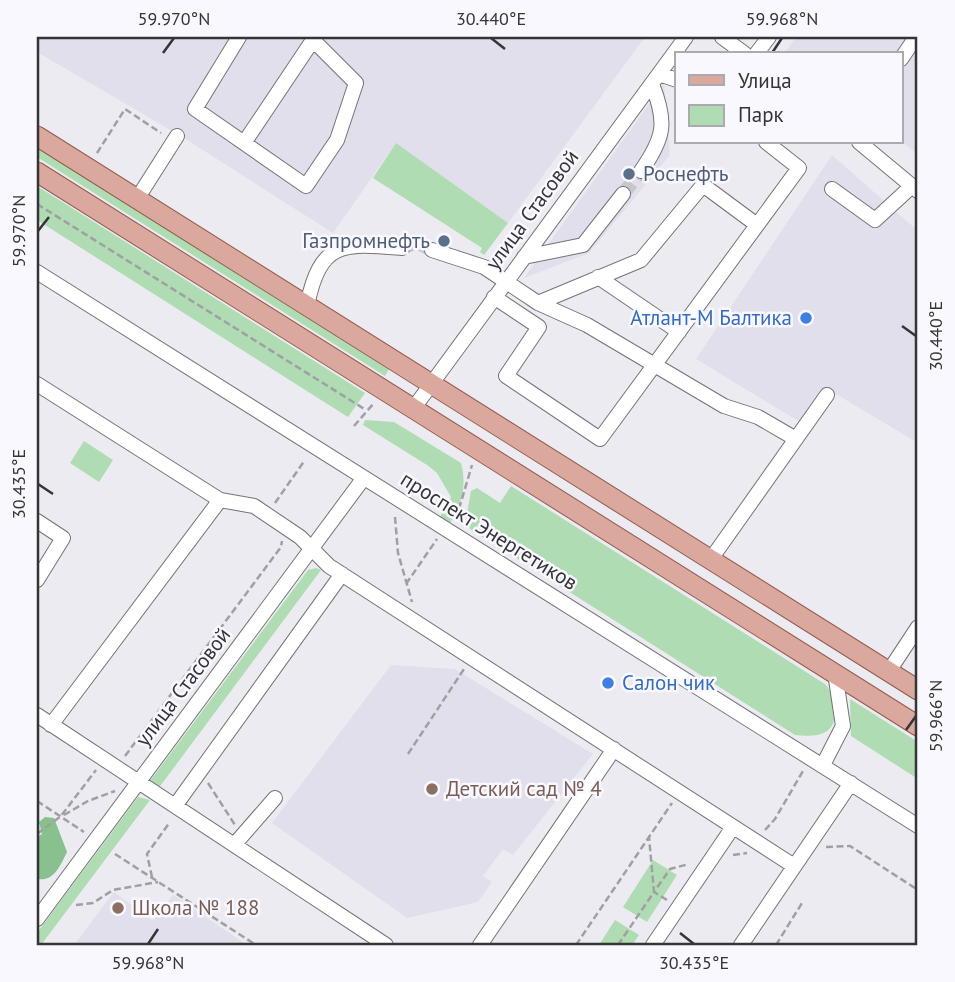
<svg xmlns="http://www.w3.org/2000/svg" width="955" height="982" viewBox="0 0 955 982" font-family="'PT Sans',sans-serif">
<rect width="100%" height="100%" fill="#ecebf1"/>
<path fill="#e0dfeb" d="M37 37H645L508 223 396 143 333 233 184 138 37 52Z
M796 37H918V155L901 141V54H787L785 53Z
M664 83 670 155 589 253 524 278Z
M832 155 918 231V443L836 394 810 428 696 359Z
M391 665 455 669 593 754 513 855 503 849 483 876 492 882 478 902 407 918 272 823Z
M114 892 153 921 173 895 247 945H74Z"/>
<path fill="#afdcb2" d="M396 143 508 223 484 255 480 252 482 248 373 178Z
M37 147 389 369 385 376 37 157Z
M37 186 365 393 348 417 37 220Z
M365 420 394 422 461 463C467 485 462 505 450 523L440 517 451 497 437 473 427 465 363 425Z
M84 441 113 460 99 482 70 463Z
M511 486 825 684C831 691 833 696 834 704 839 733 821 738 795 735L470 529 466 519 471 491 477 488 500 503Z
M316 568 321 570 158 789 150 781 308 570Z
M850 699 918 742V779L851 736Z
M138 797 150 800 41 945H37V933Z
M653 860 677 875 647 922 623 907Z
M615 920 639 935 632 945H599Z"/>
<path fill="#88c18d" d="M45 817 54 818 67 852C60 866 54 882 37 879V837L42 834 39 822Z"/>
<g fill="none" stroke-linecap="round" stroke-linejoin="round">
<path stroke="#c7c6cc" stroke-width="14" stroke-dasharray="14 7" stroke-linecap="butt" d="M623 194 641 171
M402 248 417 242 432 250"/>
<defs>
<path id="minor" d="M239 37 195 109 306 186 337 140 356 83 313 40 244 143
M722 37 745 54
M756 54 769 37
M901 59 916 37
M659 74 677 80
M859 142 918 191
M641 171C665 137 667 122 652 84
M832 189 875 220 912 186
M137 199 177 136
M432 250 484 267 538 303 641 260 703 185 757 225
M524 257 583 245 623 194
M37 272 918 826
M598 277 679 332
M494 297 539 327 506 376 600 439 799 168 766 142
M538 303 587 325 724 406 758 417 796 439
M307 306C320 240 344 243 402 248
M37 384 220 500 254 506 300 537 329 566 794 866
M413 409 686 37
M37 521 63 538 37 580
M711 559 827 395
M889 671 918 627
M37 715 386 945
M51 725 220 500
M823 765 843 726 835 673
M175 806 342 574
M234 845 275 798
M37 919 363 479
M480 945 614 749
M653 945 733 827
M741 945 851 783"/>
<path id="major" d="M37 136 918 690
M37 172 918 726"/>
</defs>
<use href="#minor" stroke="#737378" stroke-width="16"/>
<use href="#major" stroke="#915a4e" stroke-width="21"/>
<path stroke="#a09fa4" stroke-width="2.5" stroke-dasharray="7 3.5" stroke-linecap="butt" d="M97 153 125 109 161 133
M37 204 366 410
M354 426 374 403
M275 503 305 460
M395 517 398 553 412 602
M456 519 472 465
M406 584 437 539
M408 754 464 669
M125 756 281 547 282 541
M208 783 235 825
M37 801 84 832
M64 815 88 801 115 791
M765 830 775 819 803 771
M37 834 61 816 96 770
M826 847 850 846 918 890
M115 854 256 945
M733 855 747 853
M152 877 147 854 170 822
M667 900 654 892 670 869 689 864
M76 905 93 903 113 890 158 882
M45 945H46
M576 945 672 803
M618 945 654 892 649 837
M776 945 802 903"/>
<use href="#minor" stroke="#fff" stroke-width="14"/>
<use href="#major" stroke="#dba89d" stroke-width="19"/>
</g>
<path fill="none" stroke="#353437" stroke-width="2.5" d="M491 38 505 49M163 53 174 38M772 53 782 38M38 231 49 217M902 326 916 336M38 484 53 494M906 730 916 716M680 933 694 944M148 944 158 929"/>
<g fill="#5c6f8a" stroke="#f9f8ff" stroke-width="2.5">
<circle cx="629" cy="174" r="7"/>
<circle cx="444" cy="241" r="7"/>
</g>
<g fill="#3f7fe0" stroke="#f9f8ff" stroke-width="2.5">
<circle cx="806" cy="318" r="7"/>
<circle cx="608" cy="683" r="7"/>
</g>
<g fill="#8d6e63" stroke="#f9f8ff" stroke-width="2.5">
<circle cx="432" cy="789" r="7"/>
<circle cx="118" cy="908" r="7"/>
</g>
<g text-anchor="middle" stroke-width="5" stroke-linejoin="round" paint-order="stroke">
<g font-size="21" fill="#4e5e75" stroke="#f9f8ff" text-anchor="start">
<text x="643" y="181">Роснефть</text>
<text x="430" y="248" text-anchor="end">Газпромнефть</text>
</g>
<g font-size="21" fill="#353437" stroke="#f9f8ff">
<text transform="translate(532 210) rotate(-54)" y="7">улица Стасовой</text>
<text transform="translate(489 531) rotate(32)" y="7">проспект Энергетиков</text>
<text transform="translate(183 687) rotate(-53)" y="7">улица Стасовой</text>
</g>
<g font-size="21" fill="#366cbe" stroke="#f9f8ff" text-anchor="end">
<text x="792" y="325">Атлант-М Балтика</text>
<text x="622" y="690" text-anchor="start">Салон чик</text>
</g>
<g font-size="21" fill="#785e54" stroke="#f9f8ff" text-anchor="start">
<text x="446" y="796">Детский сад № 4</text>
<text x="132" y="915">Школа № 188</text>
</g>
</g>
<rect width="955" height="982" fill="none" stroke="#f9f8ff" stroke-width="77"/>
<rect x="675" y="52" width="228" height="91" fill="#f9f8ff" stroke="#abaaaf" stroke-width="2"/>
<rect x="689" y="75" width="35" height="10" fill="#dba89d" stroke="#abaaaf" stroke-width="2"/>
<text x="738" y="88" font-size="21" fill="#353437">Улица</text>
<rect x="689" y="105" width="35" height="21" fill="#afdcb2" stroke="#abaaaf" stroke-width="2"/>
<text x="738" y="122" font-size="21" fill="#353437">Парк</text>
<rect x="38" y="38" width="878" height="906" fill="none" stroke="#353437" stroke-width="2.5"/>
<g font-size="18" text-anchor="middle" fill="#353437">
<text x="174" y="25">59.970°N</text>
<text x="491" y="25">30.440°E</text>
<text x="782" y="25">59.968°N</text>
<text transform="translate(19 231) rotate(-90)" y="6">59.970°N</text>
<text transform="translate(936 336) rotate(-90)" y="6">30.440°E</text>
<text transform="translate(19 484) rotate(-90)" y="6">30.435°E</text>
<text transform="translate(936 716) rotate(-90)" y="6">59.966°N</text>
<text x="148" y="969">59.968°N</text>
<text x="694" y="969">30.435°E</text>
</g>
</svg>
